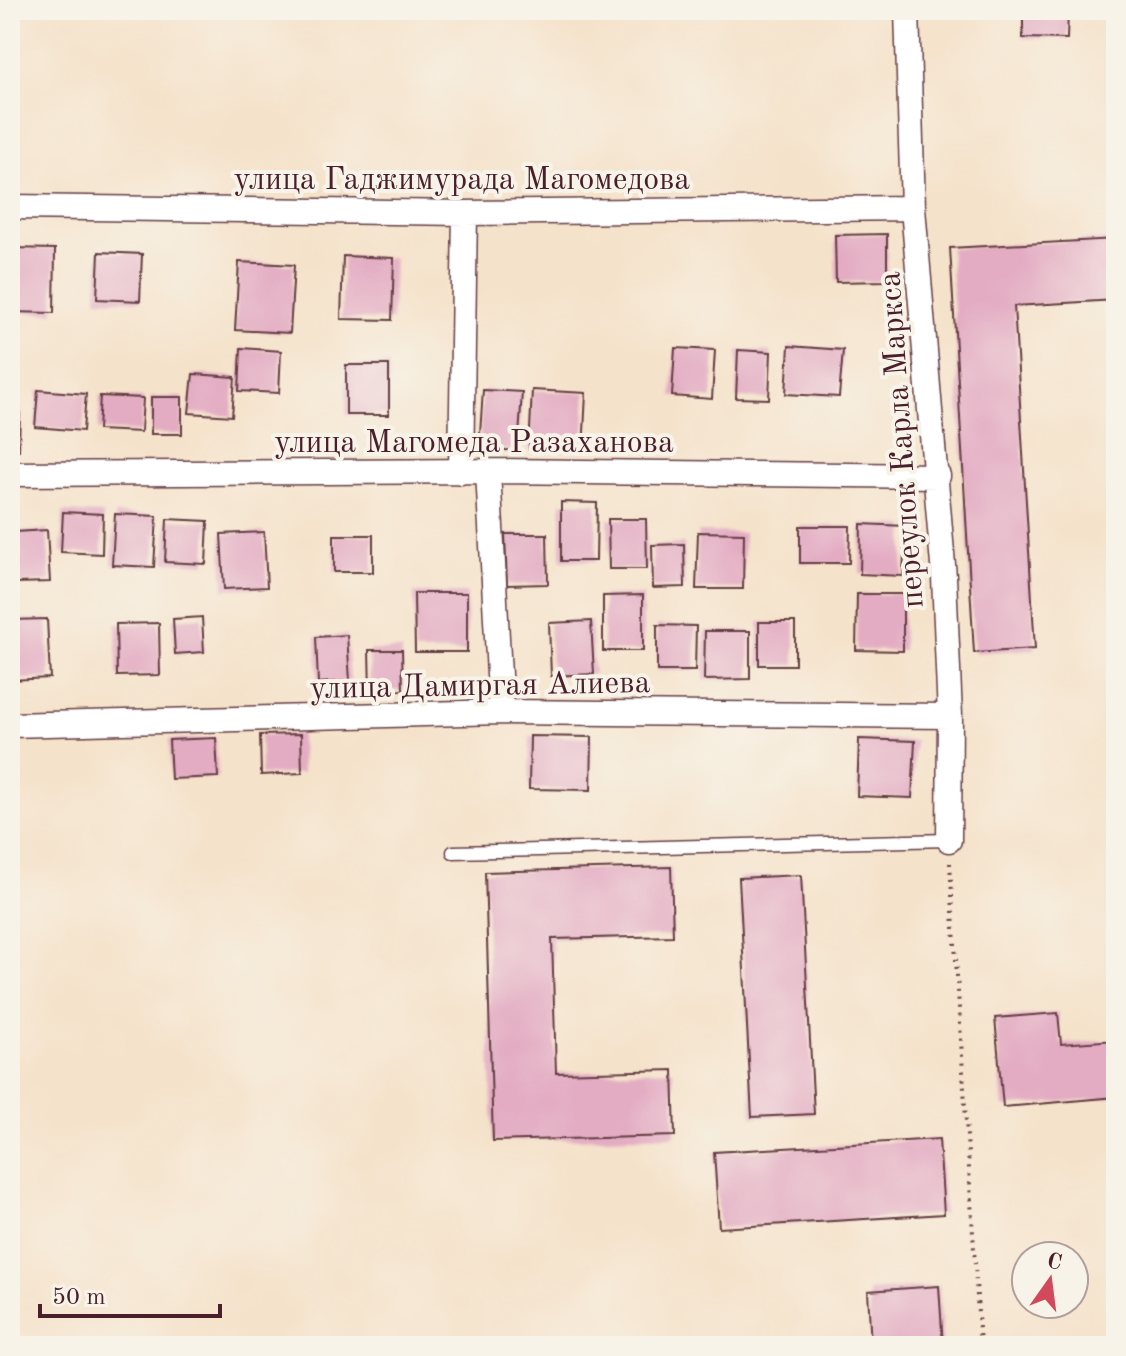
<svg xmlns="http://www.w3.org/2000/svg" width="1126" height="1356" viewBox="0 0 1126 1356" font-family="'Old Standard TT',serif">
<rect width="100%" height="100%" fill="#f7f3e8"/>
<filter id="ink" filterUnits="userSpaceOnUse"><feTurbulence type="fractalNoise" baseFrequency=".0125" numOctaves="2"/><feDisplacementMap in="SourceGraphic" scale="16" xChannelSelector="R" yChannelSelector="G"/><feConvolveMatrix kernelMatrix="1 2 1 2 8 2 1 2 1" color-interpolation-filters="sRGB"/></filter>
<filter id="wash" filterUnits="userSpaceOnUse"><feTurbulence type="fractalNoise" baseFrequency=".006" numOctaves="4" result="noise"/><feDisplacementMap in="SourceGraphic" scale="32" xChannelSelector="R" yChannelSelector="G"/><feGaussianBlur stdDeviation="1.8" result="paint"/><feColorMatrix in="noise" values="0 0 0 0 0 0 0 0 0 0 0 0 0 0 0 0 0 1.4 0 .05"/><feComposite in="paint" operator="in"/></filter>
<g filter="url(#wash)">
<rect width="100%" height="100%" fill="#f5e2ca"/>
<g id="blocks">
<path fill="#e3acc3" d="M1023 10H1068L1067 39 1023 38Z
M887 234V281L836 282 835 235Z
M1116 239V300L1014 306 1035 649 974 653 950 248Z
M10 248 55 249 54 313 10 312Z
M99 252 142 254 140 301 97 299Z
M343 256 394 258 392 320 341 319Z
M239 262 294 265 290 333 235 330Z
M789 346 843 350 839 397 786 394Z
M241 348 281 351 279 393 239 391Z
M675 348 715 350 712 399 672 396Z
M738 350 771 352 769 399 736 398Z
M346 365H389V415H346Z
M193 374 235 377 232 416 189 413Z
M38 390 86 394 83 431 35 427Z
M483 390 522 392 518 451 479 448Z
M532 390 586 393 583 452 529 449Z
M100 396 143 398 141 432 98 430Z
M151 397H182V434H151Z
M10 408H20L19 450H10Z
M561 502 597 503 596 561H561Z
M63 512 103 514 102 554 61 552Z
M115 514 157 516 154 567 112 565Z
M167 519 208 521 206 564 165 562Z
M608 519H646L647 569H609Z
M861 524 905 526 903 576 860 574Z
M800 526H850L849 563H800Z
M47 530 50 582 16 583 14 532Z
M264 532 267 587 224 589 221 534Z
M698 532 744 533 743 589H696Z
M505 534H547L548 584 507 585Z
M334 535H373V572H334Z
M684 544 685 587 653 588 652 545Z
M414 593H467V652H415Z
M857 594H903V651L856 650Z
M643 595V651H603V596Z
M202 617 204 652 175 654 173 619Z
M47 619 50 678 10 680V620Z
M591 621 594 674 551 676 549 623Z
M759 622H795V665H759Z
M159 623 160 675 117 676 116 624Z
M657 625 696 626 695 671H657Z
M705 631H750V679L704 680Z
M347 635 350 681 318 683 316 637Z
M369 650H402L403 690 370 691Z
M301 734 302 773 261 775 260 735Z
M530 736 592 737 591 790 529 789Z
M216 738 218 777 171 779 169 740Z
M859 739 915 741 912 798 857 796Z
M671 867 673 936 552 939 556 1073 673 1070 675 1136 493 1141 485 872Z
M801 875 814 1114 752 1117 739 878Z
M1058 1013 1061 1044 1116 1040V1097L1003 1107 995 1018Z
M939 1139 944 1214 719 1228 714 1152Z
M939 1286 943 1346H871L868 1291Z"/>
</g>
</g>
<g filter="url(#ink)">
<use href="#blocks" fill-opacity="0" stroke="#643c43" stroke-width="2"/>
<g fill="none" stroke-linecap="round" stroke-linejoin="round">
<defs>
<path id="lane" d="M453 852 949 840"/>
<path id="street" d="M907 10 913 208 944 577 950 716 949 840
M10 207 465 213 913 208
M488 471 501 712
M461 472 465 213
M10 474 488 471 938 476
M10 725 501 712 950 716"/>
</defs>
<use href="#lane" stroke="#643c43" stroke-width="15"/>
<use href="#street" stroke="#643c43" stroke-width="27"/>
<path stroke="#643c43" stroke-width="4" stroke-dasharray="2 6" stroke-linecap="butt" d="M950 863 980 1346"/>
<use href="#lane" stroke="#fff" stroke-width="12"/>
<use href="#street" stroke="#fff" stroke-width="24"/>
</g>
</g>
<g text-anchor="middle" stroke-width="8" stroke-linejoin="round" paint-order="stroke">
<g font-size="32" fill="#4a1f2b" stroke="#f7f3e8">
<text x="462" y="189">улица Гаджимурада Магомедова</text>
<text transform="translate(900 440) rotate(-94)" y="11">переулок Карла Маркса</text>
<text x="474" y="452">улица Магомеда Разаханова</text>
<text transform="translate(480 684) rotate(-1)" y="11">улица Дамиргая Алиева</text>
</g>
</g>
<rect width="1126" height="1356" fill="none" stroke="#f7f3e8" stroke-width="40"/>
<g transform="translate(1050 1280) rotate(14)"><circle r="38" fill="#f7f3e8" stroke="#b29e9c" stroke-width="2"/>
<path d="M0-6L14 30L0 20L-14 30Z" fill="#d1495b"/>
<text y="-12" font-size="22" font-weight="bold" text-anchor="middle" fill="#4a1f2b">С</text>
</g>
<path d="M40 1304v12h180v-12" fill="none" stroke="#4a1f2b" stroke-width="4"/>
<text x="52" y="1304" font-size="24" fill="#4a1f2b" stroke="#f7f3e8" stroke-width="6" paint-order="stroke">50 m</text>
</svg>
